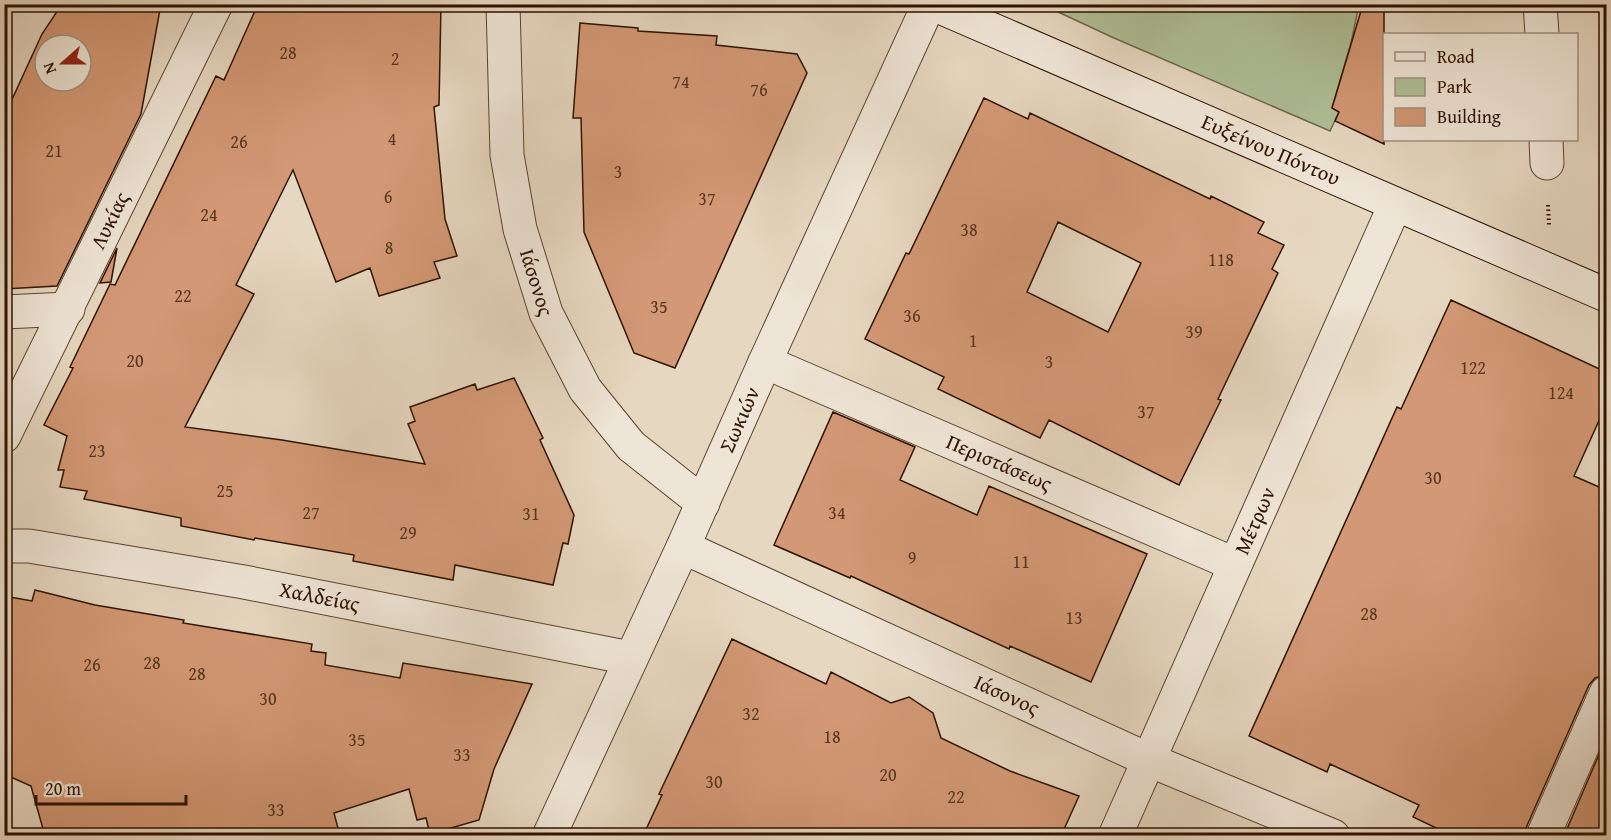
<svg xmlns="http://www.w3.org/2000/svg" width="1611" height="840" viewBox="0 0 1611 840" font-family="'Gentium Book Plus',serif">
<rect width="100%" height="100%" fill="#e6d7c0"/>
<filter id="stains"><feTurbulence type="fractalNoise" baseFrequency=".00333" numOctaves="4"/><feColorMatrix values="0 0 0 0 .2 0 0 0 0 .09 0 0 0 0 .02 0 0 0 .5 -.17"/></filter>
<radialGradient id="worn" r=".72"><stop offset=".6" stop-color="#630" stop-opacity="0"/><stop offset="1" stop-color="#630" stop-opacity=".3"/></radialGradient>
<path fill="#afbf97" stroke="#6e684c" stroke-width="1.5" d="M1043 5H1359L1351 43 1332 108 1339 112 1330 131 1114 38Z"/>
<path fill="#d39875" stroke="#2d1200" stroke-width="1.5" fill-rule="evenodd" d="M62 4H161L141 114 57 286 4 289V117L42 34ZM45 45H81V81H45Z
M258 4H441L439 105 434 107 445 219 457 256 434 262 440 278 379 296 370 268 336 282 293 170 236 285 254 294 185 427 282 440 425 464 408 424 415 421 410 407 475 384 477 390 514 378 543 438 540 440 574 515 568 544 563 543 553 585 455 565 453 580 353 561 354 555 255 538 254 540 181 526V518L84 499 87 491 60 487 64 470H58L67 436 44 425 73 368 70 367 110 284 115 285 216 76 224 80Z
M1363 4H1384V144L1335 121 1339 112 1332 108Z
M580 23 638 28V31L717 36 716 45 797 54 807 73 675 368 634 353 584 232 581 118H573Z
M984 98 1028 119 1030 113 1210 199 1211 196 1264 222 1258 233 1284 245 1272 269 1278 273 1218 399 1221 400 1179 485 1049 420 1040 438 938 389 944 377 865 339 906 253 909 254ZM1058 222 1141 263 1108 332 1027 292Z
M117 248 111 282 100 283Z
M1451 300 1606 372V405L1574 476 1606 490V675L1595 678 1589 685 1526 828 1525 836H1453L1413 817 1419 805 1330 764 1327 772 1249 736 1397 407 1401 409Z
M833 412 915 447 900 480 977 515 989 486 1147 554 1091 682 1010 646 1009 649 851 576 850 578 774 545Z
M35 590 95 605 184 620 183 623 312 644 311 651 326 653 325 665 400 678 403 663 532 684 494 769 479 820 430 834 426 818 417 820 409 789 334 813 340 836H45L31 786 4 774V596L32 601Z
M732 639 826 684 831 672 891 703 909 697 933 713 941 738 1010 771 1079 796 1061 836H643L662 795 659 794Z
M1606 738V836H1564Z"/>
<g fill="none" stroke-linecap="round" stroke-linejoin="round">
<defs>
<g id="street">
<path id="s1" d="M503 4 507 155 520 229 546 313 585 389 631 446 703 503"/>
<path d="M1540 4 1542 34"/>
<path d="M1546 140 1547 163"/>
<path d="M4 312 68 309"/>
<path id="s2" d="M765 362 1234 564"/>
<path id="s3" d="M4 436 216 4"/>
<path id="s4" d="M4 546H29L244 582 630 658"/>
<path id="s5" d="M683 547 1149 760 1333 836"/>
<path id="s6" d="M549 836 683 547 765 362 929 4"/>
<path id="s7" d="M1115 836 1395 205"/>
<path d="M1543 836 1606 693"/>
</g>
<g id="secondary">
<path id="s8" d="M933 4 1606 295"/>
</g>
</defs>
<use href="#street" stroke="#5b4330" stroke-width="35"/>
<use href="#secondary" stroke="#2d1200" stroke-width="35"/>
<path stroke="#2d1200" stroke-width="4" stroke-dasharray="1.5 3" stroke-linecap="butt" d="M1548 205 1549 225"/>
<use href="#street" stroke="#efe5d6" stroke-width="33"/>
<use href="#secondary" stroke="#efe5d6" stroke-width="33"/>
</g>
<g text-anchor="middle" stroke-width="4.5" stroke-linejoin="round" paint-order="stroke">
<g font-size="18" fill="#56341d">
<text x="288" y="59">28</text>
<text x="395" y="65">2</text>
<text x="681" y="88">74</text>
<text x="759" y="96">76</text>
<text x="392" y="145">4</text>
<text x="239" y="148">26</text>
<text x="54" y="157">21</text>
<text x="618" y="178">3</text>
<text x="388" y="203">6</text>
<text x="707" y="205">37</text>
<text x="209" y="221">24</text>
<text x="969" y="236">38</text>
<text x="389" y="254">8</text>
<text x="1221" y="266">118</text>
<text x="183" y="302">22</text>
<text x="659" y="313">35</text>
<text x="912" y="322">36</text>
<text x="1194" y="338">39</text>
<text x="973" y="347">1</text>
<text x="135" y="367">20</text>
<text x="1049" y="368">3</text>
<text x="1473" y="374">122</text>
<text x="1561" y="399">124</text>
<text x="1146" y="418">37</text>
<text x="97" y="457">23</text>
<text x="1433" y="484">30</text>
<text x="225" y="497">25</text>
<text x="311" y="519">27</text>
<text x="837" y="519">34</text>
<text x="531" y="520">31</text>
<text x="408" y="539">29</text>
<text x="912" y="564">9</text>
<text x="1021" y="568">11</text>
<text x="1369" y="620">28</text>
<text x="1074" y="624">13</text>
<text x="152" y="669">28</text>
<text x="92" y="671">26</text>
<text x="197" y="680">28</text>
<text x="268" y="705">30</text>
<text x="751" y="720">32</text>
<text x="832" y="743">18</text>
<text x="357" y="746">35</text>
<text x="462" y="761">33</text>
<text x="888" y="781">20</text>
<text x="714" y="788">30</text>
<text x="956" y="803">22</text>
<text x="276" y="816">33</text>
</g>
<g font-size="21" fill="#2d1200" stroke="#efe5d6">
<text dy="7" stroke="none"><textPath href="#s8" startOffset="368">Ευξείνου Πόντου</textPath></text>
<text dy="7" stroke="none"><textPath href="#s3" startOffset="240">Λυκίας</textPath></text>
<text dy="7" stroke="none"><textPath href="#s1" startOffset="282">Ιάσονος</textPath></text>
<text dy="7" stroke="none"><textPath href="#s6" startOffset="458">Σωκιών</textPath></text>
<text dy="7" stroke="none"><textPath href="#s2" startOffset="255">Περιστάσεως</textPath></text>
<text dy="7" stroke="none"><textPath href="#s7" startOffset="345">Μέτρων</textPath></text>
<text dy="7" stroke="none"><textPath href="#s4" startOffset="320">Χαλδείας</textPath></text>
<text dy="7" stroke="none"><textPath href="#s5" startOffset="356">Ιάσονος</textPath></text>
</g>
</g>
<rect width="1611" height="840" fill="none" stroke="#e6d7c0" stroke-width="24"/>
<rect x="6" y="6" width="1599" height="828" fill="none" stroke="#2d1200" stroke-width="3"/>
<rect x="12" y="12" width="1587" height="816" fill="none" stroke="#2d1200" stroke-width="1.5"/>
<rect x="1383" y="33" width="195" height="108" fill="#efe5d6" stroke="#a19180" stroke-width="1.5"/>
<rect x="1395" y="52" width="30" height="9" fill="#efe5d6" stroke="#a19180" stroke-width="1.5"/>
<text x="1437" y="63" font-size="18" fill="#2d1200">Road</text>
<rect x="1395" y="78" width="30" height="18" fill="#afbf97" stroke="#a19180" stroke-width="1.5"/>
<text x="1437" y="93" font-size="18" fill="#2d1200">Park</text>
<rect x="1395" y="108" width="30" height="18" fill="#d39875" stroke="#a19180" stroke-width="1.5"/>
<text x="1437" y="123" font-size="18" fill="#2d1200">Building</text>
<g transform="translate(63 63) rotate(249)"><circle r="28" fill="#efe5d6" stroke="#a19180" stroke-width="1.5"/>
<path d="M0-4.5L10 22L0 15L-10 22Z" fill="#8f2418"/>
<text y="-9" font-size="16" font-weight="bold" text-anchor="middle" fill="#2d1200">N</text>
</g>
<path d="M36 795v9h150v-9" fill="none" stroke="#2d1200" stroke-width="3"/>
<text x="45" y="795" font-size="18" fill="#2d1200" stroke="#efe5d6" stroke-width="4.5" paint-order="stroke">20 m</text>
<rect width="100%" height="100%" filter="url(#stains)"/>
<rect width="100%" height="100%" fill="url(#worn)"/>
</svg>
